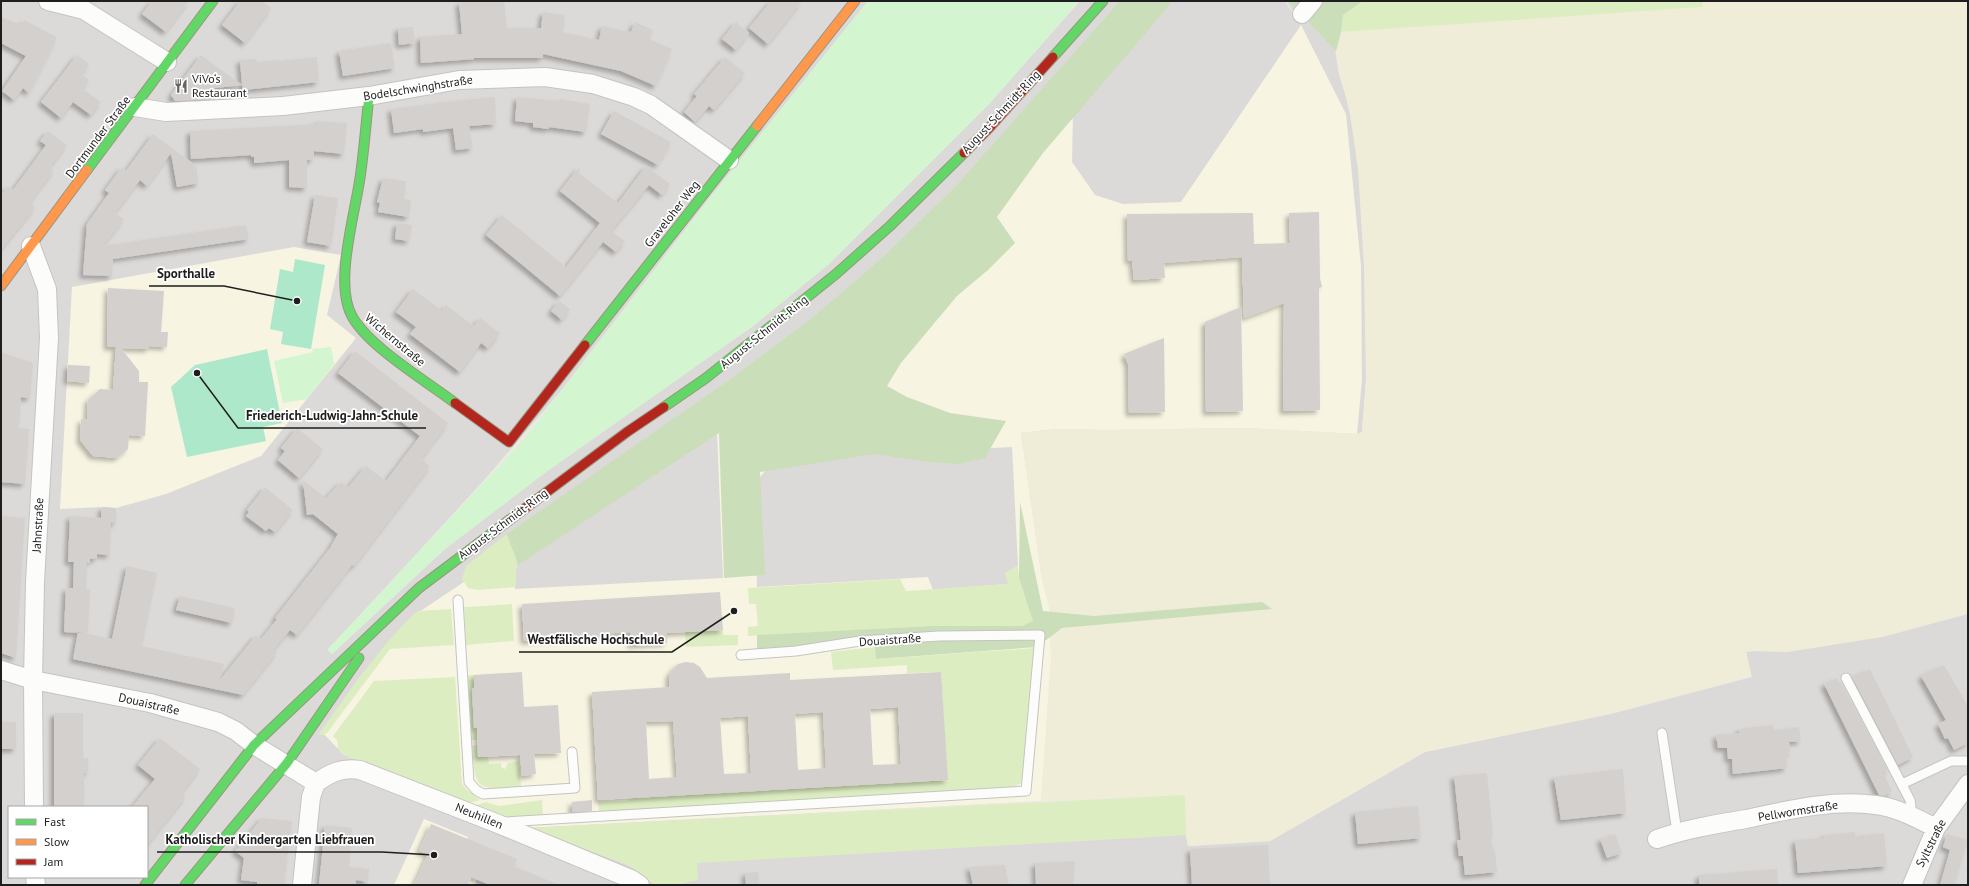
<svg xmlns="http://www.w3.org/2000/svg" width="1969" height="886" viewBox="0 0 1969 886" font-family="'PT Sans',sans-serif">
<defs>
<filter id="shadow"><feDropShadow dx="-3.5" dy="3.5" stdDeviation="2" flood-color="#0004"/></filter>
</defs>
<rect width="100%" height="100%" fill="#edeae6"/>
<path fill="#dcdad8" fill-rule="evenodd" d="M1 1H868L711 196 560 392 486 478 328 650 332 654 445 549 546 472 753 326 829 264 990 103 1080 1H1288L1335 49 1339 75 1351 112 1360 170 1365 266 1366 379 1362 432 1357 434 1248 428 1057 430 1021 433 1042 579 1041 801 691 820 1186 835 1188 846 1270 841 1425 752 1611 714 1752 677 1746 652 1882 637 1968 614V885H1ZM9 807H147V877H9Z"/>
<path fill="#f7f4e2" d="M1170 1H1286L1301 25 1346 114 1361 266 1362 380 1357 434 1246 428 1106 430 1057 429 1021 433 1042 579 1049 607 1051 658 1041 801 526 828 343 754 322 732 413 616 748 392Z
M294 247 341 255 327 315 356 338 261 456 166 494 116 508 102 507 60 509 72 287Z
M424 819 468 837 455 869 477 879 475 885H394Z"/>
<path fill="#dbdad8" d="M1173 1H1285L1301 25 1181 202 1123 204 1095 195 1072 162 1073 113Z
M717 432 723 578 515 589 514 565Z
M1012 447 1018 566 1005 573 1009 584 933 590 928 577 757 587 754 485 765 471 877 451 896 453Z"/>
<path fill="#efedd8" d="M1363 1H1968V613L1882 637 1788 652 1746 651 1751 676 1608 714 1425 752 1270 841 1188 846 1186 835 1185 795 1041 801 1051 658 1049 607 1042 579 1021 433 1057 429 1106 430 1246 428 1357 434 1362 432 1366 380 1364 266 1358 169 1350 114 1341 78 1336 51 1341 32 1343 15Z"/>
<path fill="#ddedc2" d="M1363 1H1703L1702 7 1341 32 1343 15Z
M507 534 518 565 516 570V587L477 590 468 588 462 579 466 566Z
M1018 566 1019 578 1034 621 1022 626H930L748 636V627L758 626 756 604H749L748 588 900 579 906 591 1008 584 1005 573Z
M512 604 514 641 466 645 464 607Z
M451 609 454 645 390 649 327 733 322 735H318L358 679 390 639 413 615 418 611Z
M723 630V635H738V645L686 647 685 632Z
M875 647 877 659 1035 648 1023 777 1021 783 1010 789 599 813 598 802 628 801V798L947 780 941 672 907 673V665L833 670 831 652Z
M474 675 477 740H471L467 676Z
M455 677 462 783 466 789 480 800 465 804 348 757 338 749 337 740 333 736 374 681Z
M478 745V757H488L489 764 501 763V767L505 769 508 763 519 761 521 787C477 789 475 793 472 746Z
M1185 795 1186 835 697 863 698 880 676 885H655L628 865 526 828Z
M542 800 543 816 573 815 508 819 471 807 486 802 499 806Z"/>
<path fill="#cadeb9" d="M1120 1H1173L1043 153 997 217 1015 243 988 270 957 296 901 363 887 386 907 397 950 413 1006 421 985 458 959 464 929 462 874 454 760 472 765 575 724 578 719 433 518 565 507 534 725 383 812 318 882 258 956 186Z
M1288 1H1363L1343 15 1341 32 1336 51Z
M1020 502 1043 611 1094 616 1262 602 1272 609 1062 628 1037 647 876 659 874 637 757 650V635L930 626H1022L1033 621 1019 578Z"/>
<path fill="#d3f5cf" d="M868 1H1079L990 103 829 264 753 326 546 472 445 549 332 654 327 650 526 437 711 196Z
M331 347 334 364 307 399 283 403 274 361 313 352 312 349Z"/>
<path fill="#aee8ca" d="M295 259 325 265 311 349 281 344 283 332 270 329 280 269 293 272Z
M267 349 282 423 263 427 266 441 187 457 171 387 195 365Z"/>
<path fill="#d4d0cd" fill-rule="evenodd" filter="url(#shadow)" d="M152 1H189L166 32 142 14Z
M240 1H262L271 8 245 43 222 25Z
M504 1 507 28H541L543 12 565 15 563 32 599 40 602 26 631 32 635 22 653 30 649 39 672 49 656 86 621 71 543 54V58H474V59L421 63 420 37 462 34 459 2Z
M771 1H802L768 44 749 28Z
M1 17 22 25 24 20 57 37 29 93 23 88 14 100 2 91 26 56 1 43Z
M736 22 749 33 736 50 722 39Z
M413 27 415 43 399 45 398 28Z
M391 43 395 68 343 76 339 51Z
M77 55 89 64 82 74 89 80 83 89 101 102 91 115 73 102 61 118 41 102Z
M201 55 242 85 240 60 256 59 257 62 280 60V61L317 57 319 82 243 90 242 85 215 88V99L175 101 171 95Z
M725 57 745 73 714 110 709 106 695 122 684 112 697 96 694 94Z
M495 97 496 124 469 126 473 148 456 150 453 128 423 132V129L394 133 391 109 462 100Z
M517 97 560 101V99L590 104 586 132 549 127V129L533 127V123L515 121Z
M614 111 671 142 658 165 601 134Z
M317 121 347 123 344 154 314 151 313 160H307V188L289 187V160L254 163V157H251V155L191 159 190 131 317 124Z
M48 131 67 145 50 167 54 170 30 202 35 207 1 250V195L8 186 13 190 46 145 40 141Z
M153 134 196 166 199 183 177 187 171 153 147 186 140 180 115 213 124 219 103 246 246 225 249 239 113 259 112 276 83 275 87 224 109 193 105 190 122 167 126 171Z
M580 166 579 173 618 203 646 166 670 184 662 195 649 185 611 231 625 241 616 252 603 242 560 296 486 235 502 215 566 267 600 223 560 191Z
M383 178 406 181 404 199 411 200 409 217 378 212 380 203 377 202Z
M315 195 338 198 331 246 307 242Z
M1319 212 1320 278 1322 287 1319 288 1320 410 1283 411 1284 303 1244 318 1242 257 1164 263 1165 278 1134 280 1132 260 1128 261 1127 214 1253 213 1254 244 1290 243 1289 213Z
M397 223 412 225 409 241 395 239Z
M108 288 164 291 161 332H168L167 347 149 346V349L121 348 139 371V382H148L145 436 129 435 128 449 117 458 93 456 80 440 81 419 87 420 88 400 100 389 113 390 116 347H107Z
M413 289 442 311 446 305 474 326 480 318 500 333 488 348 481 343 460 372 410 334 416 327 396 312Z
M559 301 570 309 562 320 551 311Z
M1241 307 1243 411 1206 412 1205 322Z
M1164 338 1165 412 1129 413 1128 364 1124 354Z
M355 351 448 423 421 459 430 466 354 566 352 565 297 635 290 630 274 649 277 652 243 695 73 659 78 632 112 639 127 566 157 573 142 646 224 664 220 680 256 635 261 639 277 619 275 618 330 548 338 534 313 514 307 515 303 480 326 498 341 482 348 487 366 466 386 481 420 436 338 373Z
M1 352 33 363 30 398 21 397 19 428 29 429 25 484 1 482Z
M68 365 90 366 89 383 67 381Z
M297 428 323 449 299 478 278 460 285 451 281 448Z
M265 487 293 510 275 532 269 528 266 531 246 516 249 512 247 510Z
M102 507 116 508V523H111L110 555 97 554V559H90V563H87L86 589H90L88 633 64 632 66 588H73L74 562H68L70 516 101 518Z
M1 516 25 518 16 658 1 653Z
M720 592 723 630 667 633V643L631 645 630 632 600 634V637L524 641 522 604Z
M180 596 235 608 232 623 176 610Z
M686 662 694 663 700 667 707 678 790 673V680L941 672 948 780 598 800 592 692 669 687V675L673 669 678 664ZM898 707 901 764 873 765 870 709ZM823 712 826 768 798 770 795 714ZM748 716 751 773 724 774 720 718ZM673 721 677 777 649 779 646 722Z
M1944 665 1968 706V743L1954 750 1948 738 1945 739 1938 724 1946 720 1921 676Z
M1870 669 1913 757 1898 765 1852 677Z
M522 672 524 707 558 705 561 753 534 754 536 774 522 776 520 755 478 757 477 728H474L472 688H474V675Z
M1837 678 1839 683 1841 682 1888 770 1883 773 1892 791 1884 796 1879 795 1824 684Z
M54 713H83V758H88V772L84 773V807H54Z
M1 722H16V749H1Z
M1773 725 1774 730 1799 727 1801 741 1789 742 1790 753 1786 754 1787 768 1733 774 1732 759H1728L1727 748H1718L1716 735 1739 733V729Z
M160 738 200 769 181 793 186 796 147 845V807H132L155 779 138 765Z
M1623 769 1626 813 1561 820 1554 777Z
M1487 773 1493 836 1489 837 1495 851 1497 872 1465 875 1463 856H1459L1457 840H1461L1454 776Z
M592 800V811L572 812V802Z
M1418 806 1421 838 1358 844 1355 812Z
M262 818 292 821 284 885H257V882L241 880 244 858 235 851Z
M431 824 517 859 514 866 559 885H490L471 877 468 885H414L428 854 419 851Z
M325 825 352 828 349 867 369 869 368 882 356 880 355 885H319Z
M1855 832V836L1884 833 1887 866 1798 873 1795 840 1824 838V835Z
M1615 834 1622 853 1607 858 1600 839Z
M1947 834 1968 840 1954 885H1940L1950 850 1943 847Z
M1268 845 1270 885H1192L1190 849Z
M1075 861 1073 885H1036L1035 863Z
M1005 865 1009 885H973L969 867Z
M1777 869 1778 885H1699V875Z
M758 872 760 885H746L745 873Z"/>
<g fill="none" stroke-linecap="round" stroke-linejoin="round">
<defs>
<path id="lane" d="M458 600 469 782 476 790 483 794 575 788 572 752
M1846 678 1910 800 1911 806 1909 814
M1662 733 1677 832
M1902 784 1951 761H1968
M505 822 1026 791 1040 635 939 636 860 641 796 651 741 655"/>
<path id="street" d="M48 1 84 10 167 62
M1302 14 1313 1
M135 107 166 112 283 106 369 96 459 80 545 77 593 84 634 97 651 105 729 160
M31 246 47 289 49 338 35 582 33 680 34 807
M1 670 33 680 150 703 218 722 236 731 254 745 316 783
M316 783C330 773 342 767 360 770L496 823 631 879 640 885
M1657 839C1686 829 1716 824 1746 819 1788 810 1833 799 1876 805 1898 808 1916 818 1936 828
M35 877 36 885
M302 885 311 797 316 783
M1912 885 1936 828 1968 784"/>
<path id="fast" d="M1053 57 1103 1
M369 96C366 123 364 151 360 178 355 214 333 286 353 318 371 348 426 381 455 403
M87 170 213 1
M585 345 757 126
M664 407 706 378 836 274 890 226 964 153
M145 885 254 745 419 588 508 521
M185 885 287 763 359 658"/>
<path id="slow" d="M757 126 855 1
M1 286 87 170"/>
<path id="jam" d="M964 153 989 128 1053 57
M455 403 509 442 585 345
M508 521 627 432 664 407"/>
</defs>
<use href="#lane" stroke="#c5c4c2" stroke-width="11"/>
<use href="#street" stroke="#c5c4c2" stroke-width="20"/>
<use href="#fast" stroke="#98977e" stroke-width="11"/>
<use href="#slow" stroke="#98977e" stroke-width="11"/>
<use href="#jam" stroke="#98977e" stroke-width="11"/>
<use href="#lane" stroke="#fcfcfb" stroke-width="9"/>
<use href="#street" stroke="#fcfcfb" stroke-width="18"/>
<use href="#fast" stroke="#63d668" stroke-width="9"/>
<use href="#slow" stroke="#ff974d" stroke-width="9"/>
<use href="#jam" stroke="#b3261e" stroke-width="9"/>
</g>
<defs>
<symbol id="restaurant-bare" viewBox="-9 -9 18 18"><path d="M-5-6h1v4h1v-4h1v4h1v-4h1v5L-1.5 .5V6h-2V.5L-5-1ZM5-6V6H3V1.5H1.5Q1.5-4 5-6Z" fill="#666564" stroke="#fff" stroke-width="2.5" paint-order="stroke"/></symbol>
</defs>
<g fill-rule="evenodd">
<use href="#restaurant-bare" x="171" y="76" width="20" height="20"/>
</g>
<g text-anchor="middle" stroke-width="3.5" stroke-linejoin="round" paint-order="stroke">
<g font-size="12" fill="#1e1e1e" stroke="#fff" text-anchor="start">
<text x="192" y="83">ViVo‘s<tspan x="192" dy="14">Restaurant</tspan></text>
</g>
<g font-size="12" fill="#1e1e1e" stroke="#fff">
<text transform="translate(418 88) rotate(-9)" y="4">Bodelschwinghstraße</text>
<text transform="translate(1001 112) rotate(-47)" y="4">August-Schmidt-Ring</text>
<text transform="translate(98 137) rotate(-53)" y="4">Dortmunder Straße</text>
<text transform="translate(672 214) rotate(-52)" y="4">Graveloher Weg</text>
<text transform="translate(764 332) rotate(-39)" y="4">August-Schmidt-Ring</text>
<text transform="translate(395 340) rotate(40)" y="4">Wichernstraße</text>
<text transform="translate(503 524) rotate(-37)" y="4">August-Schmidt-Ring</text>
<text transform="translate(38 525) rotate(-87)" y="4">Jahnstraße</text>
<text transform="translate(890 640) rotate(-4)" y="4">Douaistraße</text>
<text transform="translate(149 704) rotate(13)" y="4">Douaistraße</text>
<text transform="translate(1798 811) rotate(-9)" y="4">Pellwormstraße</text>
<text transform="translate(479 816) rotate(22)" y="4">Neuhillen</text>
<text transform="translate(1931 843) rotate(-63)" y="4">Syltstraße</text>
</g>
</g>
<path fill="none" stroke="#1e1e1e" stroke-width="1.5" d="M297 301L224 286H149M197 373L238 428H426M734 611L672 652H519M434 855L382 852H157"/>
<g fill="#1e1e1e" stroke="#fff" stroke-width="1.5">
<circle cx="297" cy="301" r="4"/>
<circle cx="197" cy="373" r="4"/>
<circle cx="734" cy="611" r="4"/>
<circle cx="434" cy="855" r="4"/>
</g>
<g font-size="13" text-anchor="middle" font-weight="bold" fill="#1e1e1e" stroke="#fff" stroke-width="3.5" stroke-linejoin="round" paint-order="stroke">
<text x="186" y="278">Sporthalle</text>
<text x="332" y="420">Friederich-Ludwig-Jahn-Schule</text>
<text x="596" y="644">Westfälische Hochschule</text>
<text x="270" y="844">Katholischer Kindergarten Liebfrauen</text>
</g>
<rect width="1969" height="886" fill="none" stroke="#1e1e1e" stroke-width="4"/>
<rect x="8" y="806" width="140" height="72" fill="#ffffff" stroke="#a5a5a5"/>
<rect x="16" y="819" width="20" height="6" fill="#63d668" stroke="#a5a5a5"/>
<text x="44" y="826" font-size="12" fill="#1e1e1e">Fast</text>
<rect x="16" y="839" width="20" height="6" fill="#ff974d" stroke="#a5a5a5"/>
<text x="44" y="846" font-size="12" fill="#1e1e1e">Slow</text>
<rect x="16" y="859" width="20" height="6" fill="#b3261e" stroke="#a5a5a5"/>
<text x="44" y="866" font-size="12" fill="#1e1e1e">Jam</text>
</svg>
